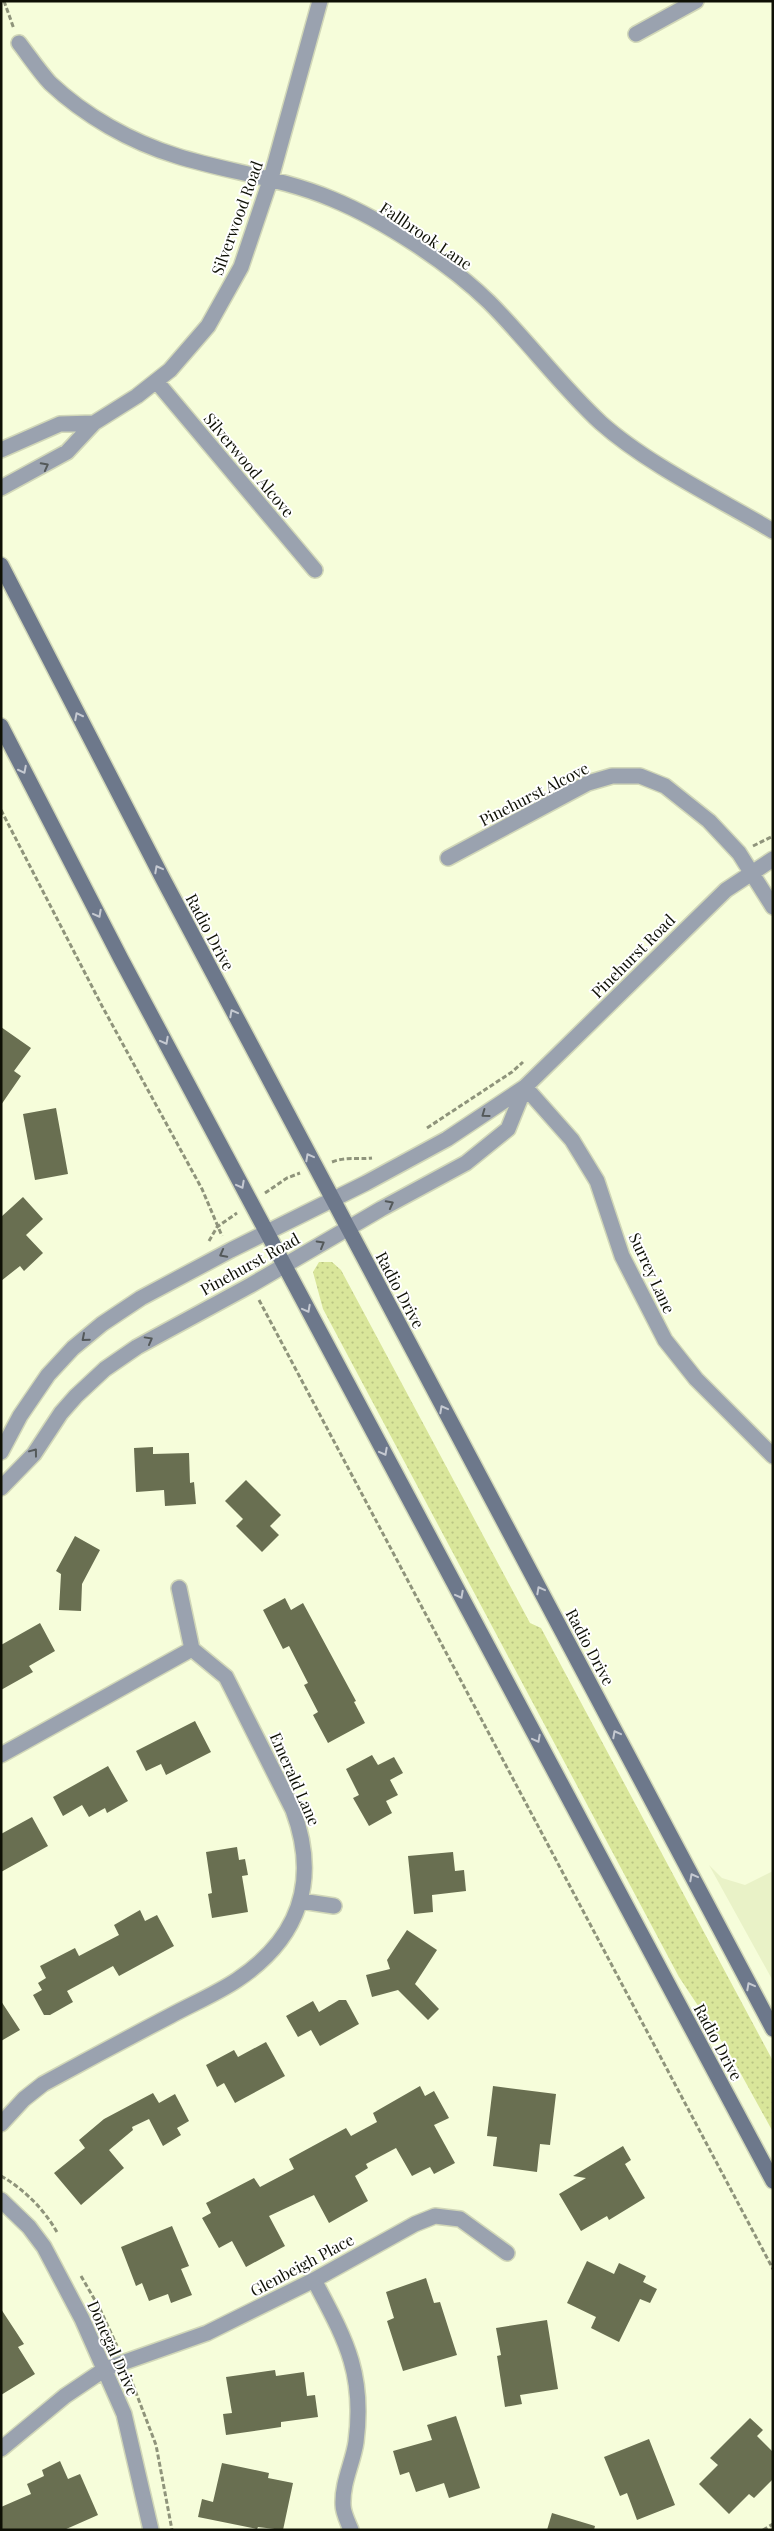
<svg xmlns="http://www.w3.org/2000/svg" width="774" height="2531" viewBox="0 0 774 2531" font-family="'Playfair Display',serif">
<defs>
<pattern id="grass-dots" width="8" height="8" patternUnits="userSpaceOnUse" patternTransform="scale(1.25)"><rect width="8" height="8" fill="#d9e69a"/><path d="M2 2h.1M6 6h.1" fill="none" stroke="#b9c483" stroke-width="1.8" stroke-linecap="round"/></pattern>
</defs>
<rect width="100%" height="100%" fill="#f6fdda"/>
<path fill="#e9f2c7" d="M709 1865 722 1878 745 1885 773 1871V1981Z"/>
<path fill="url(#grass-dots)" d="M319 1262H332L341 1270 530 1623 541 1628 773 2061V2132L730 2054 679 1977 323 1309 313 1272Z"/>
<path fill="#696f51" d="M1 1027 31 1048 14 1071 21 1076 1 1105Z
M56 1108 68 1174 35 1180 23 1114Z
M23 1197 43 1219 26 1235 43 1253 24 1271 20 1266 1 1281V1217Z
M153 1447V1454L189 1453 190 1483 194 1482 196 1504 165 1506 164 1490 136 1492 134 1448Z
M246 1480 281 1515 270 1526 279 1535 262 1552 236 1526 243 1519 225 1501Z
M75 1536 100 1550 82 1584 81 1611 59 1610 61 1574 56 1571Z
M285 1598 291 1610 303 1603 356 1701 354 1702 365 1723 328 1743 313 1715 318 1712 304 1685 308 1683 289 1646 283 1649 263 1610Z
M40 1623 55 1651 29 1666 33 1672 1 1690V1645Z
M195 1721 211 1752 166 1775 161 1764 146 1771 136 1751Z
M372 1755 378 1765 394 1757 403 1773 390 1780 398 1795 386 1801 392 1813 369 1826 353 1798 359 1795 346 1769Z
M108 1766 128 1801 107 1813 105 1808 89 1817 82 1805 63 1816 53 1797Z
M32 1817 48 1846 1 1872V1834Z
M237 1847 239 1860 245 1859 248 1875 242 1876 248 1912 212 1918 208 1894 212 1893 206 1852Z
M453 1852 455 1871 464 1870 466 1891 432 1895 433 1912 414 1914 408 1856Z
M140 1910 145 1921 157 1915 174 1946 119 1976 113 1966 67 1991 73 2002 50 2015H44L33 1995 42 1990 38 1983 46 1978 40 1966 75 1948 79 1956 119 1935 114 1925Z
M407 1930 437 1950 415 1984 439 2009 428 2020 398 1990 372 1997 366 1975 390 1969 387 1960Z
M339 2000H346L359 2024 320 2046 311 2030 298 2037 286 2016 313 2001 319 2012Z
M1 2001 20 2030 1 2041Z
M266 2042 285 2076 235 2103 224 2083 217 2087 206 2065 234 2050 238 2057Z
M420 2086 425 2096 434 2091 449 2118 434 2125 455 2163 434 2174 430 2167 412 2176 396 2148 366 2164 368 2168 355 2176 368 2201 329 2223 314 2195 269 2216 285 2246 246 2267 232 2241 219 2248 202 2218 211 2213 206 2203 254 2178 260 2187 294 2169 289 2159 346 2128 351 2136 377 2122 373 2113Z
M493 2086 556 2094 550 2145 540 2144 537 2172 493 2166 497 2137 487 2136Z
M153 2093 159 2103 175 2094 189 2121 177 2128 181 2135 163 2146 149 2119 132 2127 133 2130 109 2150 124 2168 81 2205 54 2173 85 2148 79 2140 104 2119Z
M623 2146 631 2160 625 2164 645 2198 609 2220 607 2216 581 2231 559 2194 586 2178 573 2176Z
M172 2226 189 2266 181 2269 192 2295 171 2303 168 2294 149 2301 142 2283 136 2286 121 2247Z
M587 2261 614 2274 619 2263 646 2276 643 2282 657 2289 650 2303 640 2299 619 2342 591 2328 596 2317 567 2303Z
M426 2278 434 2303 440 2302 457 2355 403 2371 387 2321 394 2318 386 2292Z
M1 2309 24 2344 18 2347 35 2374 1 2395Z
M547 2320 558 2389 520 2395 522 2404 505 2407 497 2356 501 2355 496 2328Z
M275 2370 276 2376 304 2372 307 2396 315 2395 318 2417 281 2422V2427L226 2435 223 2414 232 2413 226 2377Z
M456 2416 480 2488 449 2498 444 2483 416 2492 409 2472 400 2475 393 2451 432 2440 427 2425Z
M750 2418 763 2430 757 2436 773 2452V2479L754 2498 749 2494 729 2514 699 2484 718 2465 710 2458Z
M649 2439 675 2505 637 2520 627 2493 620 2496 604 2457Z
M60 2461 68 2479 80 2474 98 2515 64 2530H1V2507L31 2494 27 2484 44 2476 42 2470Z
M222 2463 269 2473 268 2478 293 2483 283 2530 258 2527 257 2529 198 2517 202 2499 213 2502Z
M552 2513 595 2526 594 2530H547Z"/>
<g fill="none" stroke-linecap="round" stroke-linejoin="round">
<defs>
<path id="street" d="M636 34 696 1
M19 43C29 56 39 71 50 83 85 116 131 142 177 156 228 172 282 178 332 199 383 220 449 263 489 302 528 341 561 386 601 423 647 464 719 499 773 531
M156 381 315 570
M1 450 60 424 94 423
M1 488 67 452 94 423 137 396 170 370 208 326 241 267 271 178 320 1
M448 858 588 783 612 776H640L665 786 709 821 739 853 773 907
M525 1087 572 1140 597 1181 622 1256 665 1340 696 1379 773 1456
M1 1452 20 1416 48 1375 73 1348 102 1324 141 1298 231 1250 366 1183 447 1139 525 1087 726 890 773 859
M1 1488 34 1454 61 1413 76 1396 105 1369 137 1347 251 1285 381 1209 466 1163 508 1129 525 1087
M179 1588 192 1649
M1 1755 192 1649
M301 1901 334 1906
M1 2124 24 2099 43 2084C85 2061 128 2038 170 2016 192 2004 216 1994 237 1980 300 1938 319 1880 293 1810L226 1677 192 1649
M1 2200 29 2227 44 2247 82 2319 124 2414 151 2530
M314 2280C345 2339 365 2372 356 2442 353 2463 342 2482 343 2505 343 2513 348 2522 351 2530
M1 2449 65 2396 105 2369 207 2333 314 2280 415 2224 435 2216 460 2219 507 2253"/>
<path id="secondary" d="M1 565 163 879 773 2029
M1 726 121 959 773 2181"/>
</defs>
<use href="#street" stroke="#d1d7b8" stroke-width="18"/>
<use href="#secondary" stroke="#d1d7b8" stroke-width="18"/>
<path stroke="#8f947b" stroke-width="3" stroke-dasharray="5 2.5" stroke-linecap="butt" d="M4 1 14 29
M1 810 102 1006 202 1189 222 1236
M753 846 773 836
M427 1128 512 1072 523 1062
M332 1162C348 1156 356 1160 372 1158
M265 1193 287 1178 300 1173
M209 1241 217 1227 237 1213
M259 1300 773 2269
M1 2176C24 2189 45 2210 58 2234
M81 2276 100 2309 117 2346
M130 2377 156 2445 172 2530
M763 2530 773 2524"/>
<use href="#street" stroke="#9aa2af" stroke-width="15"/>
<use href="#secondary" stroke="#6d788b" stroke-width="15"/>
</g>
<defs><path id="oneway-chevron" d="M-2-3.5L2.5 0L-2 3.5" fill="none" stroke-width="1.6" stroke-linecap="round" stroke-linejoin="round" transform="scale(1.25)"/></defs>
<g stroke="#54595a">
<use href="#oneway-chevron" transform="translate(45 466) rotate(-28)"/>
<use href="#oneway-chevron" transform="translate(485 1114) rotate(144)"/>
<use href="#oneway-chevron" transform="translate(390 1204) rotate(-28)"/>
<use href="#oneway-chevron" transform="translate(321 1244) rotate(-30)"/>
<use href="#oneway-chevron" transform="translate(223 1254) rotate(152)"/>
<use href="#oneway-chevron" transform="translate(85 1338) rotate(139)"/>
<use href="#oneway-chevron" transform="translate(149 1340) rotate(-29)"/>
<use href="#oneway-chevron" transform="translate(34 1452) rotate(-53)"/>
</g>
<g stroke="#c5c9d1">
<use href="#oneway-chevron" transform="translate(78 716) rotate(-117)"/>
<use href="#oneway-chevron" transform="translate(23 770) rotate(63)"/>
<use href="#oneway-chevron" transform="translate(158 869) rotate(-118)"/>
<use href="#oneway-chevron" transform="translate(98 914) rotate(62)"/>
<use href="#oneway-chevron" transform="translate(233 1013) rotate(-118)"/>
<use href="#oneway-chevron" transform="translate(165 1041) rotate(62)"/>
<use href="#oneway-chevron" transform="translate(309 1157) rotate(-118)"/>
<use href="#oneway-chevron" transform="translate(241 1185) rotate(62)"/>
<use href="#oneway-chevron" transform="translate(307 1309) rotate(62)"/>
<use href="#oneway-chevron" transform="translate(443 1409) rotate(-118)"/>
<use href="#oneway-chevron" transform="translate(384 1452) rotate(62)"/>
<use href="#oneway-chevron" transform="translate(540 1590) rotate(-118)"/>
<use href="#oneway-chevron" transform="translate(460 1595) rotate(62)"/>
<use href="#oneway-chevron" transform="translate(616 1734) rotate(-118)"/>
<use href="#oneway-chevron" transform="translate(537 1739) rotate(62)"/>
<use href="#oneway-chevron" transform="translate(693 1877) rotate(-118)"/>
<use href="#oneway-chevron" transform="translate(750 1986) rotate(-118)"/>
</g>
<g text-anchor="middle" stroke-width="4" stroke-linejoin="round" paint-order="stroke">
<g font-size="16" fill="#0e1005" stroke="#fff">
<text transform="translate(237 218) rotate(-70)" y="6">Silverwood Road</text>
<text transform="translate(426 236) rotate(34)" y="6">Fallbrook Lane</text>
<text transform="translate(249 465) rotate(50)" y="6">Silverwood Alcove</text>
<text transform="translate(534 794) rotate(-27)" y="6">Pinehurst Alcove</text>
<text transform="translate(210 932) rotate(62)" y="6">Radio Drive</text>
<text transform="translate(633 956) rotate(-45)" y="6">Pinehurst Road</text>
<text transform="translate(250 1264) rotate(-29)" y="6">Pinehurst Road</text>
<text transform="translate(652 1273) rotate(65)" y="6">Surrey Lane</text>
<text transform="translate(400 1290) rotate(62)" y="6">Radio Drive</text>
<text transform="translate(590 1647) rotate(62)" y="6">Radio Drive</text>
<text transform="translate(295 1779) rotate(66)" y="6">Emerald Lane</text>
<text transform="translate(718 2042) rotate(62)" y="6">Radio Drive</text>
<text transform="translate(302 2265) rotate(-28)" y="6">Glenbeigh Place</text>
<text transform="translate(113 2348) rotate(66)" y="6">Donegal Drive</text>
</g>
</g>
<rect width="774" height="2531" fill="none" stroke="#0e1005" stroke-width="5"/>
</svg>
